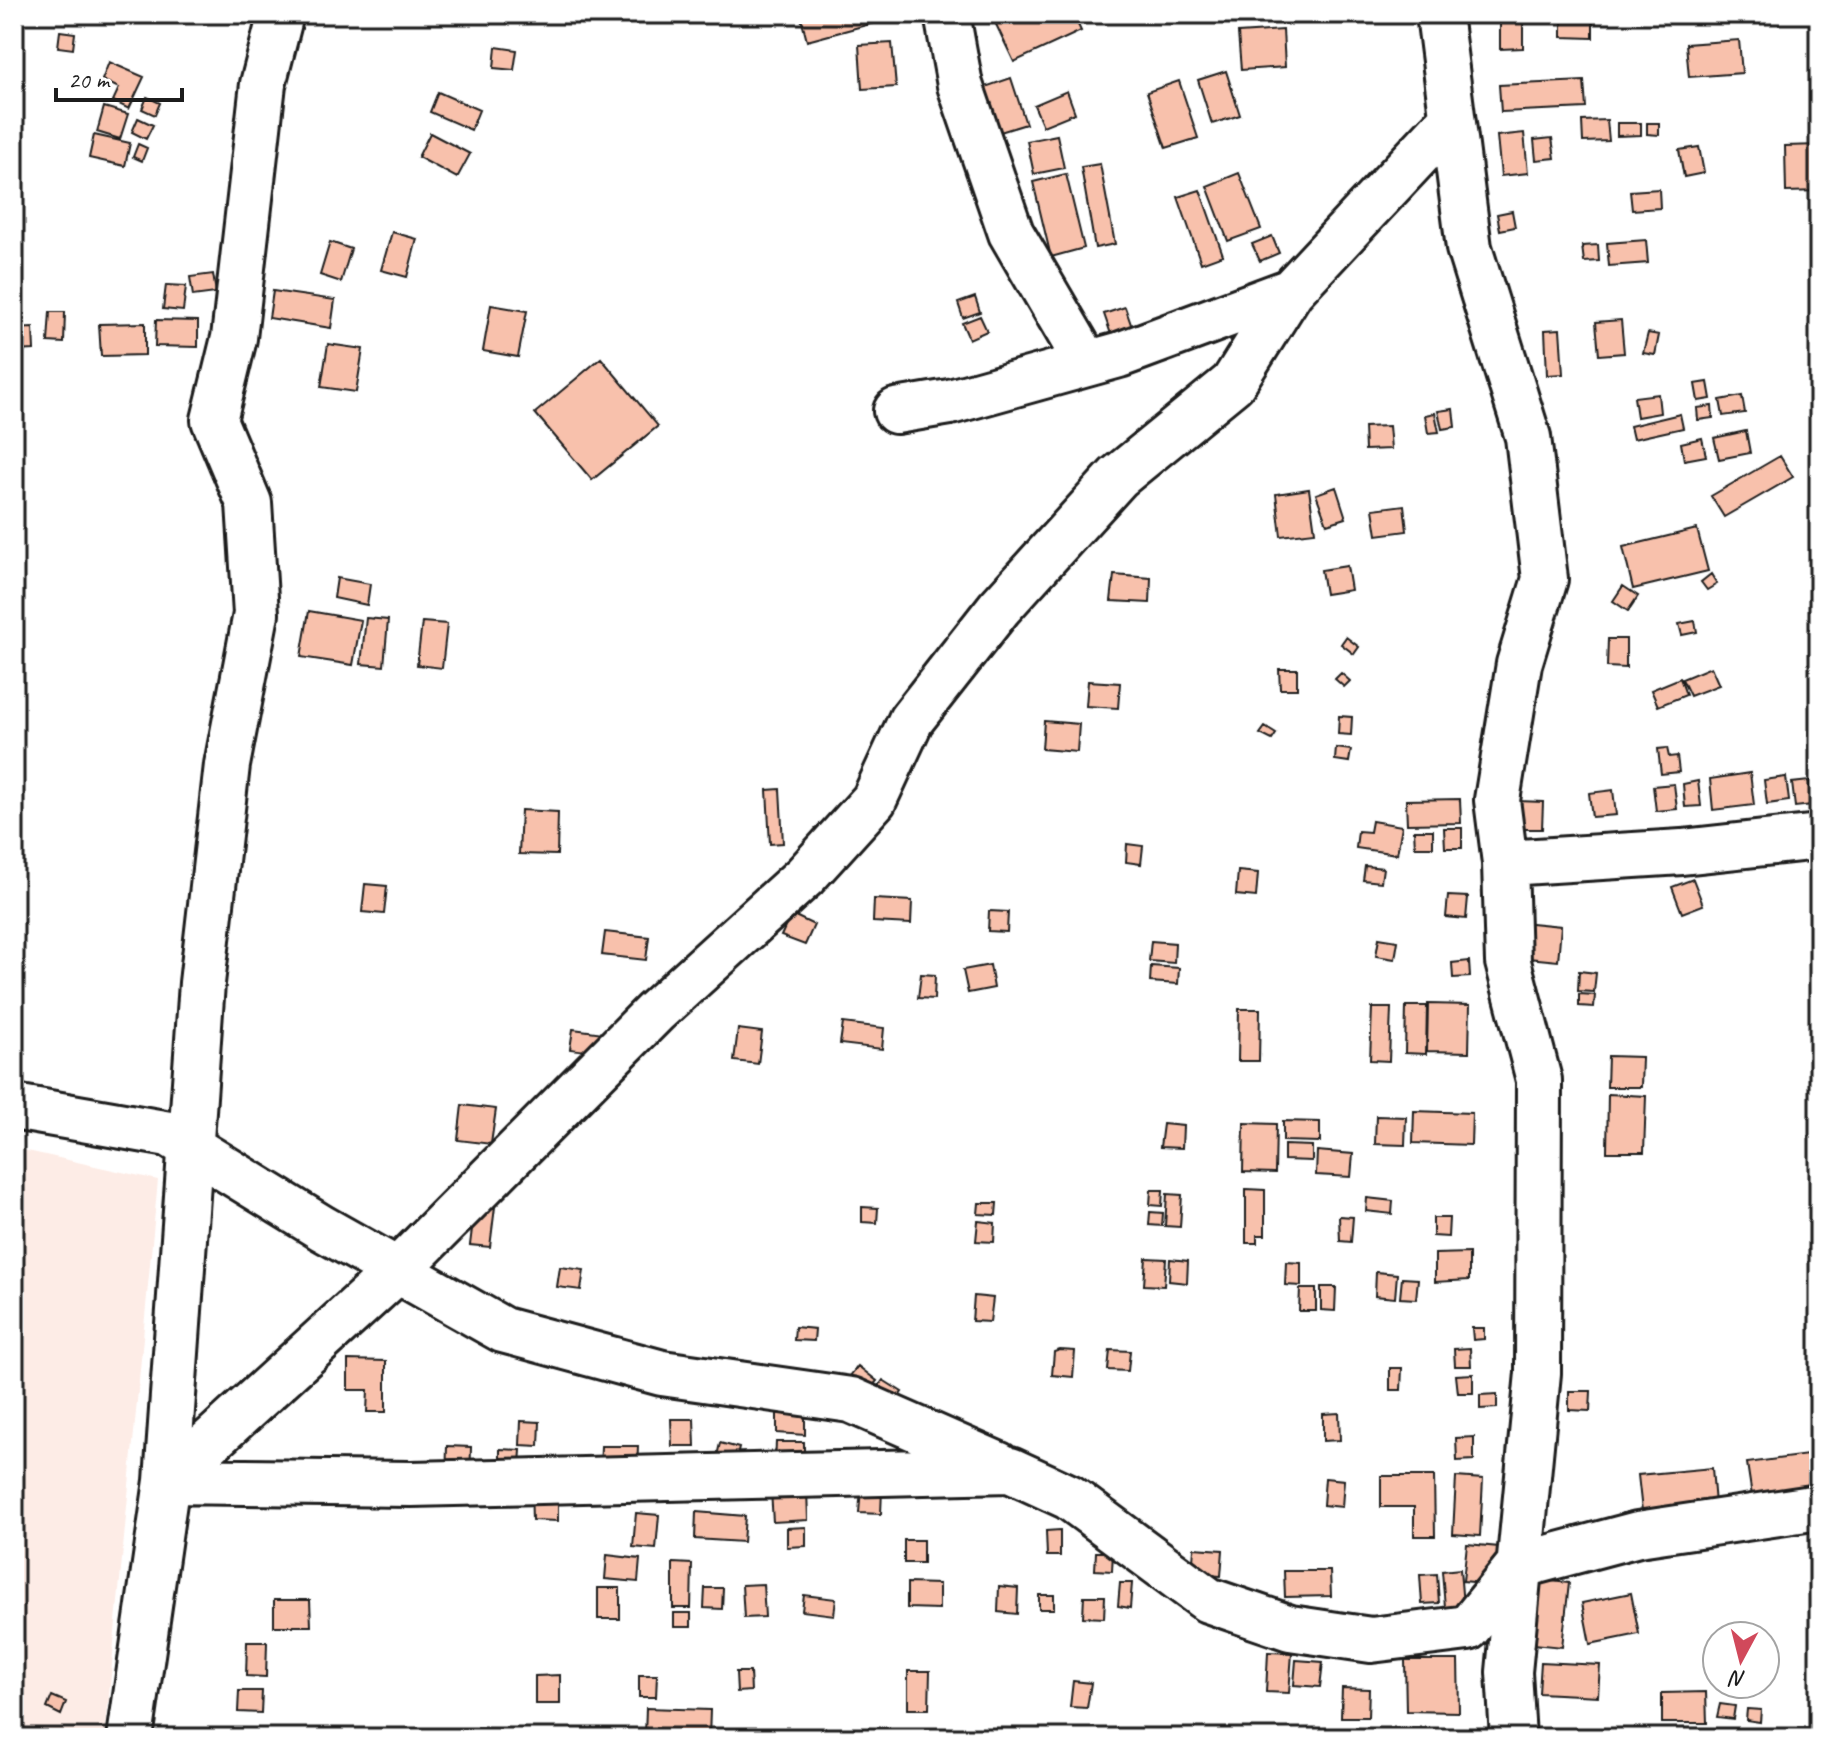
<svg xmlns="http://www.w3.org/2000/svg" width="1833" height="1752" viewBox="0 0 1833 1752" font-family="Caveat,sans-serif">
<rect width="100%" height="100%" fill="#fff"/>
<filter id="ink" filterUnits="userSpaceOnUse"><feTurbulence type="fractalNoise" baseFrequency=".0125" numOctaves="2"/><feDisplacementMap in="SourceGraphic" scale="16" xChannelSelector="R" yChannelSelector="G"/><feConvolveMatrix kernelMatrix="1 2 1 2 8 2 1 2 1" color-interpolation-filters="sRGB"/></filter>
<g filter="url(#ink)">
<path fill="#fdece6" d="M14 1148 158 1180 105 1738H14Z"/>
<path fill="#f8c1ac" stroke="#1c1c1c" stroke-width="2" d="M800 14H879L881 21 807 41Z
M991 14H1073L1081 31 1014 62Z
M1500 14H1523V48L1500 49Z
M1562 14H1593V38L1562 37Z
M1283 30 1285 67 1241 70 1238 33Z
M60 31 75 33 73 49 58 47Z
M1739 40 1742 73 1689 77 1686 44Z
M892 43 896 87 862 89 859 45Z
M496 47 517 50 514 70 494 68Z
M109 62 144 77 129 109 113 101 119 88 102 80Z
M1226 71 1240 115 1212 124 1198 80Z
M1011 78 1026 124 997 133 982 88Z
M1179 81 1198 138 1166 148 1147 92Z
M1584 81 1586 108 1501 112 1499 85Z
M14 86 20 87 16 129H14Z
M1067 91 1075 113 1043 126 1034 105Z
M438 92 479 110 471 130 430 112Z
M147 97 160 103 155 115 142 109Z
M104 107 128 114 120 139 97 132Z
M138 118 153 125 146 139 132 132Z
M1607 120 1609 141 1583 142 1582 121Z
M1617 123H1641V135L1617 136Z
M1647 123H1659V135L1647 134Z
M430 133 470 154 457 178 418 157Z
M1524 133 1528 173 1501 176 1497 136Z
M94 135 130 143 125 166 89 158Z
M1057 135 1064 168 1034 174 1027 141Z
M1552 138 1555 158 1536 160 1534 140Z
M138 144 147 148 142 161 133 157Z
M1819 145V191L1786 192 1785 146Z
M1699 147 1704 173 1684 177 1679 150Z
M1100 164 1115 244 1095 248 1081 167Z
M1239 173 1261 229 1228 241 1207 186Z
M1066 174 1084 248 1051 257 1033 182Z
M1659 189 1660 208 1632 210 1630 191Z
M1200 190 1223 255 1201 263 1178 197Z
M1512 211 1515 227 1500 230 1497 214Z
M392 232 417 239 407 277 381 270Z
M1272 236 1279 253 1260 261 1252 244Z
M1646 240 1648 263 1609 266 1607 243Z
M330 242 351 249 341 282 320 275Z
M1598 245 1599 261 1584 262 1582 246Z
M213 274 216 293 193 296 190 277Z
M166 285 186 286 183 311 163 309Z
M273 291 335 300 331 328 269 318Z
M975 297 980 312 963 318 958 303Z
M491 305 527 311 518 357 483 351Z
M1125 307 1134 333 1113 340 1104 314Z
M50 312H65L64 343 48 342Z
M980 316 987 331 969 339 962 323Z
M156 320 198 321V347L155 346Z
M1621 320 1624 353 1599 355 1596 322Z
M145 323V355L101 356 99 324Z
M33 328 34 350 14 351V329Z
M1560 329 1563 374 1547 375 1545 330Z
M1648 333 1659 335 1655 355 1643 353Z
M328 344 363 349 356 392 321 387Z
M601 358 658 426 592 480 535 413Z
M1708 382 1711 399 1698 401 1695 384Z
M1658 394 1660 413 1637 417 1634 397Z
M1742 396 1745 413 1723 416 1720 400Z
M1712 406 1713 418 1698 420 1697 408Z
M1453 409 1455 427 1442 429 1438 411Z
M1435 413 1439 432 1428 433 1425 415Z
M1680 414 1683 428 1633 439 1630 426Z
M1389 426 1391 449 1365 450 1364 427Z
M1746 431 1750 453 1719 459 1714 438Z
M1702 438 1706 456 1684 460 1681 443Z
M1780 456 1793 477 1724 517 1711 496Z
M1336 487 1346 518 1327 524 1316 494Z
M1309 489 1315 532 1281 536 1276 494Z
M1404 505 1407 531 1377 535 1373 509Z
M1697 529 1708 571 1633 589 1623 547Z
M1347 566 1351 590 1325 594 1321 570Z
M1711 574 1717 584 1707 590 1701 582Z
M1114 575 1151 578 1150 603 1111 601Z
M337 578 370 584 367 605 334 598Z
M1623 586 1638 596 1628 611 1613 601Z
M309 611 361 620 353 665 301 657Z
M366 618 388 620 384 666 361 664Z
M1695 621 1697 632 1682 635 1679 624Z
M422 622 447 624 442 668 417 665Z
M1346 637 1359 647 1354 654 1341 644Z
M1608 639H1626V668L1607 667Z
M1711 667 1719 685 1690 696 1682 679Z
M1279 669H1297V689H1280Z
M1341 673 1350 681 1344 687 1335 679Z
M1680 678 1686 695 1658 706 1651 690Z
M1088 681 1120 683 1118 708 1086 706Z
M1339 716 1352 717 1351 735 1338 734Z
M1044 721 1079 724 1077 752 1042 749Z
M1265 727 1276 734 1272 740 1260 734Z
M1336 748 1351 750 1349 762 1335 760Z
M1667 748 1669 757 1677 756 1679 772 1661 774 1658 749Z
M1750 773 1754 805 1713 810 1710 779Z
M1786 777 1789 801 1767 804 1764 780Z
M1698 781 1701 806 1685 807 1683 784Z
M1809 781 1812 805 1795 807 1792 783Z
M1674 784 1677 809 1656 811 1653 786Z
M780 789 783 843 770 844 767 790Z
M1613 790 1616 815 1592 817 1589 793Z
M1460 799 1461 823 1407 824 1406 800Z
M1518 801 1543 802 1542 829H1517Z
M521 810 558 812 557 855 519 854Z
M1372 821 1402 826 1397 854 1356 848 1358 831 1370 832Z
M1444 828H1462V848H1445Z
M1414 830H1433V847H1415Z
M1127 844 1143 846 1141 864 1126 862Z
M1365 866 1383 868 1381 882 1363 880Z
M1238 871 1258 873 1256 897 1236 895Z
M1693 879 1703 905 1682 913 1672 887Z
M365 884 387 886 384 914 362 912Z
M1448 896 1468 897 1466 919 1446 917Z
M874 899 912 901 911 924 873 922Z
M989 911 1008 912 1007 932 988 931Z
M791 914 814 925 805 945 781 936Z
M1521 922 1561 926 1558 961 1518 957Z
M605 932 649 937 646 960 602 955Z
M1379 938 1398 941 1395 959 1376 956Z
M1151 941 1175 943 1174 963 1149 961Z
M1469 961 1470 977 1453 978 1452 963Z
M990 965 994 988 968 993 963 970Z
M1151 966 1179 968 1178 984 1150 982Z
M1579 971 1596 973 1594 992 1578 991Z
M921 974 935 975 934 999 918 998Z
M1579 994 1595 995 1594 1007 1579 1006Z
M1428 1004 1470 1005 1469 1052 1427 1051Z
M1406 1006H1427L1426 1054 1405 1053Z
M1372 1008H1391L1389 1061 1370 1060Z
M1239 1009H1260L1259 1061H1238Z
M843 1023 884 1028 882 1049 840 1044Z
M573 1029 604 1033 601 1053 570 1049Z
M738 1029 762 1032 758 1064 734 1061Z
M1608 1056 1642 1057 1641 1087H1607Z
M1608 1094 1646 1096 1644 1152H1607Z
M462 1105 496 1109 491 1144 458 1140Z
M1414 1111 1472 1113 1471 1145 1413 1143Z
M1376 1116 1406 1117 1405 1145 1375 1144Z
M1283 1121 1320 1122V1142L1283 1141Z
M1244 1123 1276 1124 1275 1173 1243 1172Z
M1163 1124 1183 1126 1182 1148 1160 1147Z
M1284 1145 1312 1146V1161L1284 1160Z
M1317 1151 1353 1154 1351 1177 1316 1175Z
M1246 1189 1265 1190V1235H1257V1243H1246Z
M1151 1190H1163L1162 1206 1150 1205Z
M1167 1194 1182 1195 1180 1227 1165 1226Z
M1367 1198 1393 1201 1392 1214 1366 1211Z
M979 1203H997L996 1215 978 1214Z
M475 1205 495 1207 490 1247 470 1245Z
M862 1207 878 1208 877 1223 862 1222Z
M1150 1212 1163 1213 1162 1226 1149 1225Z
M1339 1216 1353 1217 1351 1242 1340 1241Z
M1433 1218H1449L1448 1237 1433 1236Z
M978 1221 995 1223 994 1242 976 1241Z
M1469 1253V1280L1435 1282V1254Z
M1146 1258 1166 1259 1164 1286 1144 1285Z
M1170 1259 1188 1261 1187 1283 1169 1281Z
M1286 1262 1301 1263V1286L1285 1285Z
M560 1267 584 1270 581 1290 557 1287Z
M1376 1272 1397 1274 1395 1298 1375 1296Z
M1402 1278 1418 1279 1416 1299 1400 1298Z
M1321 1287H1336L1335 1311 1321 1310Z
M1300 1289H1316V1311H1299Z
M974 1296 993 1298 990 1322 972 1321Z
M795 1327 815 1329 814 1341 794 1340Z
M1472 1328H1484V1339L1473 1340Z
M1470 1348 1471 1366H1455L1454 1349Z
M1060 1350 1075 1351 1073 1377 1052 1375 1054 1352Z
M1110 1350 1130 1351 1128 1371 1108 1370Z
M348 1360 386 1361V1412H367L368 1390H348Z
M858 1366 877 1381 865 1395 846 1381Z
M1390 1368H1402L1401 1390H1390Z
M1473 1374V1393H1458L1456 1375Z
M883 1380 902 1392 893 1405 874 1393Z
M1569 1391H1591L1590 1411 1569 1410Z
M1497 1394V1408L1480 1409V1395Z
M777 1413 805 1414V1435L777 1433Z
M1339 1413 1340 1440 1323 1441V1414Z
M671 1419H694L695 1446H672Z
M521 1421 540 1422 539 1446 520 1445Z
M1474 1437V1460L1457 1461 1456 1438Z
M776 1442H804V1463H775Z
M720 1443 739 1448 734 1469 715 1465Z
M447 1446 471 1447 470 1482 446 1481Z
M601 1446H638L637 1472 600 1471Z
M500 1449 521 1450 519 1479 500 1478Z
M1815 1454 1819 1486 1752 1496 1747 1463Z
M1712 1468 1715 1504 1642 1511 1638 1475Z
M1381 1476H1434L1435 1536H1414V1507H1381Z
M1456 1477 1483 1479 1480 1536 1453 1534Z
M1325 1478 1344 1480 1342 1507 1323 1505Z
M531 1488H558V1521L532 1520Z
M861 1488 882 1489 881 1514 859 1513Z
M807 1489 808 1520 773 1522 771 1491Z
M696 1512 745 1516 743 1542 695 1539Z
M636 1513 659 1515 656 1549 633 1547Z
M806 1527V1546L787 1547V1528Z
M1060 1530V1556H1047L1046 1531Z
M904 1540H923V1563H904Z
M1467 1544 1499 1547 1495 1584 1463 1581Z
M1194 1548 1223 1550 1221 1576 1192 1574Z
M1096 1552H1113L1112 1571 1095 1570Z
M607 1555 640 1559 638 1582 605 1579Z
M673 1563 692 1564 691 1608H673Z
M1460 1569 1463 1606 1445 1607 1442 1571Z
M1284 1571H1330L1331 1596 1285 1597Z
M1437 1574 1439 1603 1422 1604 1420 1575Z
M1541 1580 1569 1583 1562 1647 1534 1644Z
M907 1583 939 1584V1609L907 1608Z
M1120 1583H1132L1130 1608 1118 1606Z
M763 1584 765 1617 744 1618 742 1585Z
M999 1586 1018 1588 1017 1614 998 1612Z
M598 1588H620V1619H598Z
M705 1588H723L722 1609 704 1608Z
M1631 1593 1639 1634 1590 1644 1582 1603Z
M804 1595 836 1599 834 1615 802 1611Z
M1039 1595H1054V1609H1039Z
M1084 1596H1105L1104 1618 1083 1617Z
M274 1600H310L311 1626H274Z
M674 1613H691V1627H674Z
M247 1642H267L266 1677 246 1676Z
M1268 1652 1292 1653 1289 1693 1266 1692Z
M1296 1660 1323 1662 1320 1687 1294 1685Z
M1405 1660H1458L1459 1712 1406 1711Z
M1541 1662 1600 1665 1598 1696 1539 1693Z
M908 1671H930L929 1709H908Z
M736 1672H750L751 1691 737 1692Z
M560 1675V1704H535V1676Z
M639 1675H657L656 1697H639Z
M1073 1681 1091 1683 1087 1708 1070 1707Z
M1814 1685H1819V1709L1812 1708Z
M1342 1688 1369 1689 1368 1717H1341Z
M239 1691H262L261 1713 238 1712Z
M1706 1692 1707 1723H1662V1693Z
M52 1696 66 1702 61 1715 47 1708Z
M1720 1704 1735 1706 1733 1719 1717 1717Z
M646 1708 710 1710 709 1738 645 1736Z
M1747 1709 1761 1710 1760 1722 1746 1720Z
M1459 1729H1482V1738H1459Z"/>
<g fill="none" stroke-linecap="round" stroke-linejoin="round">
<defs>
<path id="minor" d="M947 14 960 85 1011 233 1087 363
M1439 14 1469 248 1528 437 1545 579 1519 664 1497 800 1505 863 1508 962 1539 1080 1538 1373 1509 1672 1513 1738
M896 411 950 402 1119 355 1291 291 1452 119
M1505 863 1682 852 1819 837
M14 1107 169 1134 322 1228 503 1330 662 1373 851 1400 999 1465
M167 1481 411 1484 1010 1470 1069 1497 1208 1600 1290 1628 1371 1640 1468 1628 1518 1566 1638 1534 1819 1507
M167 1481 397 1271 655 1012 805 876 874 800 911 720 999 608 1118 477 1233 383 1291 291
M130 1738 167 1481 202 983 227 765 256 614 249 503 214 420 234 338 263 84 281 14"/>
</defs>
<use href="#minor" stroke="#1c1c1c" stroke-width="50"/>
<use href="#minor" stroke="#fff" stroke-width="44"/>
</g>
</g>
<rect width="1833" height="1752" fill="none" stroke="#fff" stroke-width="48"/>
<rect x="24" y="24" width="1785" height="1704" fill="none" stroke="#1c1c1c" stroke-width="3" filter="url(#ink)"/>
<g transform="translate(1741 1660) rotate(187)"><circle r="38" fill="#ffffff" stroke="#a4a4a4" stroke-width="2"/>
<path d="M0-6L14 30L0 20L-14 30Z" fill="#d1495b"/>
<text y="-12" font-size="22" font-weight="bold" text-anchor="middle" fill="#1c1c1c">N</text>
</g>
<path d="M56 88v12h126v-12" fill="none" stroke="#1c1c1c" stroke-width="4"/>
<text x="68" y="88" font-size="24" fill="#1c1c1c" stroke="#ffffff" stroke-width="6" paint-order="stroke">20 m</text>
</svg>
